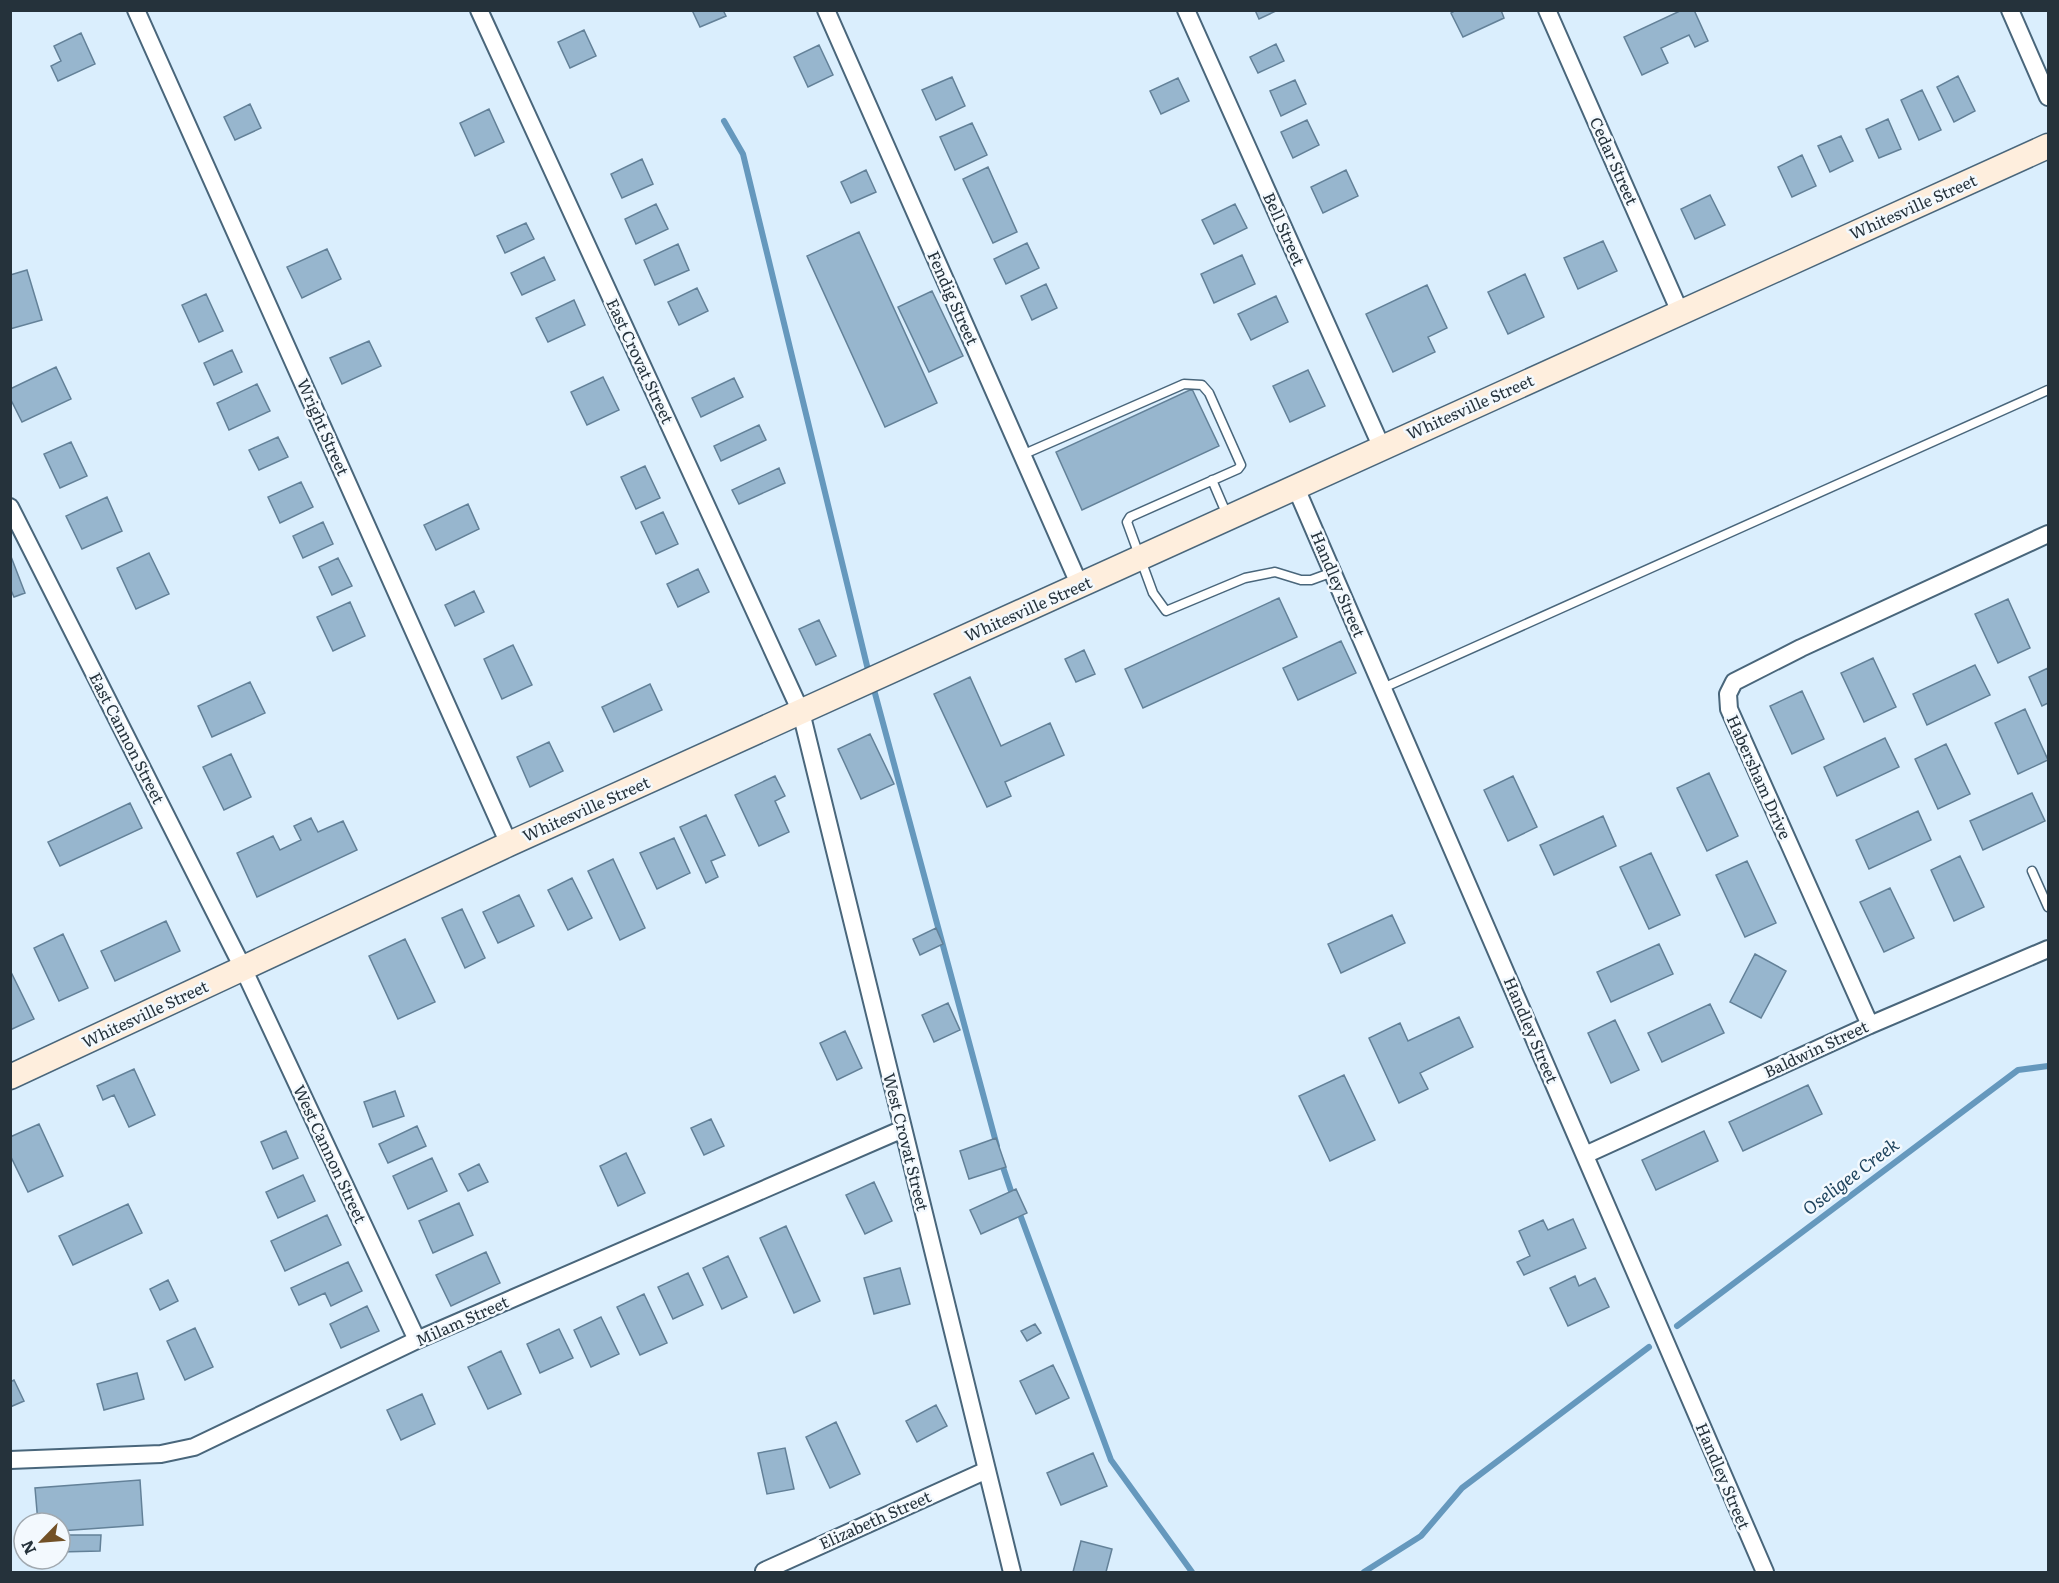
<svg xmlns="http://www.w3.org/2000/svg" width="2059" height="1583" viewBox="0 0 2059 1583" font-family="Literata,serif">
<rect width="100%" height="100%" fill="#daeefd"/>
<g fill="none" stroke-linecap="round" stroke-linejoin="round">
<path stroke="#6598bd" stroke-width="6" d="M724 121 743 154 869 674
M873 686 997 1146
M1001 1161 1013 1197
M1018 1209 1111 1460 1192 1572
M1677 1326 2018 1070 2048 1066
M1364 1572 1421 1536 1462 1488 1649 1347"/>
</g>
<path fill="#97b6ce" stroke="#638198" stroke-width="1.5" d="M692 10H723L726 16 700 27Z
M1255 10H1278L1259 19Z
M1456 10H1501L1504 18 1463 37 1451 13Z
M1682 10H1694L1708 41 1695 47 1689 35 1661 48 1668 63 1642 75 1624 37Z
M584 30 596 56 570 68 558 42Z
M81 33 95 64 58 81 51 66 61 61 54 46Z
M1276 44 1284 61 1258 73 1250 57Z
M819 45 833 75 808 87 794 57Z
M1958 76 1975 111 1954 122 1937 87Z
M952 77 965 106 936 120 922 90Z
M1178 78 1189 101 1161 114 1150 91Z
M1295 80 1306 104 1281 116 1270 91Z
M1922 90 1941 130 1919 140 1901 100Z
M250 104 261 128 235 140 224 117Z
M489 109 504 142 475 156 460 123Z
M1888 119 1901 149 1879 158 1866 129Z
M1307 120 1319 145 1293 158 1281 132Z
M972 123 987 155 955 170 940 137Z
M1841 136 1853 161 1830 172 1818 146Z
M1802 155 1816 186 1792 197 1778 167Z
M642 159 653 184 622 198 611 174Z
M988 167 1017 232 993 243 963 179Z
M866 170 876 192 851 203 841 182Z
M1346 170 1358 196 1323 213 1311 187Z
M1710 195 1725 225 1695 239 1681 209Z
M656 204 668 229 636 244 625 219Z
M1235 204 1247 228 1214 244 1202 220Z
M526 223 534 239 505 253 497 236Z
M859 232 937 403 885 427 807 256Z
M1603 241 1617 271 1578 289 1564 258Z
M1027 243 1039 268 1006 284 994 259Z
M678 244 689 270 655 285 644 260Z
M327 249 341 279 302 298 287 267Z
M1242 255 1255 284 1214 303 1201 274Z
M544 257 555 280 522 295 511 273Z
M27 270 42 320 10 329V275Z
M1525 274 1544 317 1508 334 1488 292Z
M1046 284 1057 308 1032 320 1021 296Z
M1427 285 1447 328 1428 337 1435 352 1393 372 1366 314Z
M697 288 708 311 679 325 668 302Z
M932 291 963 356 929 372 898 307Z
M206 294 223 331 199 342 182 305Z
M1276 296 1288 322 1251 340 1238 314Z
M574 300 585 325 548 342 536 318Z
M369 341 381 366 342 384 330 358Z
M232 350 242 372 214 385 204 363Z
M56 367 71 399 22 422 10 398V389Z
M1308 370 1325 406 1290 422 1273 386Z
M603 377 619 410 587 425 571 392Z
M734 378 743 397 701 417 692 398Z
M257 384 270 411 229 430 217 403Z
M1192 389 1219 446 1082 510 1056 452Z
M759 425 766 440 721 461 714 446Z
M278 437 288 457 259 470 249 450Z
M71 442 87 476 60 488 44 454Z
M645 466 660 498 636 509 621 477Z
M779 468 785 483 739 504 732 490Z
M301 482 313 507 280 523 268 497Z
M107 497 122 531 82 549 66 516Z
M468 504 479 529 436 550 424 525Z
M663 512 678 544 656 554 641 522Z
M323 522 333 544 303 558 293 536Z
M149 553 169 594 136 609 117 568Z
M10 554 25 593 14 597 10 588Z
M338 558 352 586 332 595 319 567Z
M698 569 709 592 678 607 667 584Z
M474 591 484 612 455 626 445 605Z
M1279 598 1297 637 1143 708 1125 669Z
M2008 599 2030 648 1998 663 1975 614Z
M350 602 365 636 333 651 317 617Z
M819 620 836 656 816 665 799 629Z
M1341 641 1356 673 1298 700 1283 668Z
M513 645 532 685 502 699 484 659Z
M1084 650 1095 674 1076 682 1065 659Z
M1873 658 1896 707 1864 722 1841 673Z
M1975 665 1990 695 1927 725 1913 694Z
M2048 668V703L2042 706 2029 677Z
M970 677 1001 746 1050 723 1064 755 1005 782 1011 796 987 807 934 694Z
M250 682 265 713 212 737 198 706Z
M650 684 662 710 614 732 602 707Z
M1802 691 1824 739 1792 754 1770 706Z
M2025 709 2048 760 2018 774 1995 723Z
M870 734 894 784 861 799 838 749Z
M1885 738 1899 767 1837 796 1824 767Z
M549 742 563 771 530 787 517 757Z
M1946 744 1970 794 1938 809 1915 759Z
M231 754 251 797 224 810 203 767Z
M1709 773 1738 836 1707 851 1677 788Z
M775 776 785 796 775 801 789 832 759 846 735 795Z
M1513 776 1537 827 1508 841 1484 790Z
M2032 793 2045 821 1983 850 1970 821Z
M130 803 142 828 60 866 48 842Z
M1918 811 1931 840 1869 869 1856 840Z
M706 815 725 855 711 861 718 877 706 883 680 827Z
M1603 816 1616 846 1554 875 1540 845Z
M311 818 318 832 343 821 357 850 257 897 237 853 273 836 280 850 301 840 294 826Z
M674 838 690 873 657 889 640 853Z
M1651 853 1680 915 1649 929 1620 867Z
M1960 856 1984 907 1954 921 1931 870Z
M613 859 645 928 620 940 588 871Z
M1747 861 1776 923 1745 937 1716 875Z
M572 878 592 918 568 930 548 890Z
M1890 888 1914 938 1884 952 1860 902Z
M519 895 534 926 498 943 483 912Z
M462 909 485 958 465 968 442 918Z
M1392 915 1405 943 1341 973 1328 944Z
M166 921 180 951 115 981 101 951Z
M936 928 943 944 920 955 913 939Z
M63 934 88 988 59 1001 34 948Z
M405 939 435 1002 398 1019 369 956Z
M1659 944 1673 974 1611 1002 1597 972Z
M1755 954 1786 971 1761 1018 1730 1002Z
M10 970 34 1019 10 1030Z
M948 1003 960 1030 934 1042 922 1015Z
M1710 1004 1724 1033 1662 1062 1648 1033Z
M1459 1017 1473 1047 1420 1073 1428 1089 1399 1103 1369 1038 1400 1023 1408 1041Z
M1615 1020 1639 1070 1611 1083 1588 1033Z
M845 1031 862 1068 837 1080 820 1043Z
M134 1069 155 1115 129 1127 114 1095 103 1100 97 1086Z
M1344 1075 1375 1140 1330 1161 1299 1096Z
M1808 1085 1822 1114 1743 1151 1729 1122Z
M395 1091 404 1116 373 1127 364 1102Z
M711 1119 724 1146 704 1155 691 1128Z
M39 1124 63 1176 28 1192 10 1155V1137Z
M417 1126 426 1146 388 1163 379 1144Z
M286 1131 298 1158 273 1169 261 1142Z
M1704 1131 1718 1161 1656 1190 1642 1160Z
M996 1138 1006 1167 969 1179 960 1151Z
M626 1153 645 1193 618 1206 600 1166Z
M432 1158 447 1191 408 1209 393 1176Z
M479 1164 488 1182 468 1191 459 1174Z
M303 1175 315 1201 278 1218 266 1192Z
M874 1182 892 1221 865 1234 846 1195Z
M1016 1189 1027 1213 981 1234 970 1210Z
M459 1203 473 1235 433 1253 419 1221Z
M128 1204 142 1233 73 1265 59 1236Z
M327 1215 341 1245 285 1271 271 1241Z
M1573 1219 1586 1248 1524 1275 1517 1262 1530 1256 1519 1231 1543 1220 1548 1230Z
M786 1226 820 1301 794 1313 760 1238Z
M486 1252 500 1283 451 1306 436 1275Z
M728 1256 747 1297 722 1309 703 1268Z
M348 1262 362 1291 331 1306 325 1293 299 1305 291 1288Z
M900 1268 910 1304 874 1314 864 1278Z
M688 1273 703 1305 673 1319 658 1287Z
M1575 1276 1579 1286 1595 1278 1609 1307 1568 1326 1550 1288Z
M168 1280 178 1301 160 1310 150 1289Z
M644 1294 667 1343 640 1355 617 1307Z
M367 1306 379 1331 341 1348 330 1324Z
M601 1317 619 1354 591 1367 574 1330Z
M1035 1324 1041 1333 1027 1341 1021 1331Z
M195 1328 213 1367 185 1380 167 1341Z
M559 1329 573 1358 540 1373 527 1344Z
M501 1351 521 1394 488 1409 468 1367Z
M1053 1365 1069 1398 1036 1414 1020 1381Z
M137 1373 144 1399 104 1410 97 1384Z
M14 1380 24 1401 10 1407V1382Z
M422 1394 435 1424 401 1440 387 1410Z
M936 1405 947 1426 917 1442 906 1421Z
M836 1422 860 1474 830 1488 806 1437Z
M785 1448 794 1489 767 1494 758 1453Z
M1093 1453 1107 1486 1061 1505 1047 1473Z
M140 1480 143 1525 60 1531V1523H38L35 1488Z
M60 1535H101L100 1551 60 1552Z
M1081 1541 1112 1549 1106 1572H1073Z"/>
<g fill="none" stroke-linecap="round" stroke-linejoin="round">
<defs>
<path id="lane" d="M1022 455 1184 384 1202 385 1209 393 1241 465 1238 469 1130 517 1127 522 1153 593 1166 611 1245 578 1275 572 1301 580H1311L1333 572
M1212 480 1227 515
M1383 688 2048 390
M2032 871 2048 907"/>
<path id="street" d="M136 10 509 844
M479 10 801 712 1012 1572
M826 10 1080 586
M1186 10 1382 448
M1547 10 1680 312
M2010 10 2048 97
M1296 488 1765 1572
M10 507 243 968 417 1340
M1870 1025 1729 709 1728 694 1734 682 1801 648 2048 534
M1585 1155 1870 1025 2048 949
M10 1460 161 1454 194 1447 417 1340 903 1129
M764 1571 987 1470"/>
<path id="secondary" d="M10 1077 509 844 2048 146"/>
</defs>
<use href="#lane" stroke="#49667b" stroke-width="11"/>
<use href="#street" stroke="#49667b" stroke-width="20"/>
<use href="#secondary" stroke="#49667b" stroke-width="27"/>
<use href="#lane" stroke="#fff" stroke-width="8"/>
<use href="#street" stroke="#fff" stroke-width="16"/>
<use href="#secondary" stroke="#feeedd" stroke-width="24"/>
</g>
<g text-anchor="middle" stroke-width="5" stroke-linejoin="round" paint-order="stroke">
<g font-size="16" fill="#25323b" stroke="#f3f9fe">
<text transform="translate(1614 161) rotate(66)" y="6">Cedar Street</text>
<text transform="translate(1913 207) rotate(-24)" y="6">Whitesville Street</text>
<text transform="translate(1284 229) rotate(66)" y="6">Bell Street</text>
<text transform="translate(953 298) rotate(66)" y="6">Fendig Street</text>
<text transform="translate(640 361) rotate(65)" y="6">East Crovat Street</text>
<text transform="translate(1470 407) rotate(-24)" y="6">Whitesville Street</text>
<text transform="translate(323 427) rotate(66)" y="6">Wright Street</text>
<text transform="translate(1338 584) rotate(67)" y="6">Handley Street</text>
<text transform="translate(1028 609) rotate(-24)" y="6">Whitesville Street</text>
<text transform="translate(127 738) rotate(63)" y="6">East Cannon Street</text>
<text transform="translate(1759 777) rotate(66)" y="6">Habersham Drive</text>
<text transform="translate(586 809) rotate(-24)" y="6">Whitesville Street</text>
<text transform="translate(145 1014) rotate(-25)" y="6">Whitesville Street</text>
<text transform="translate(1531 1030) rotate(67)" y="6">Handley Street</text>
<text transform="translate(1816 1049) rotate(-25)" y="6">Baldwin Street</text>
<text transform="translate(906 1142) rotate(76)" y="6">West Crovat Street</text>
<text transform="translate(330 1154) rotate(65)" y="6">West Cannon Street</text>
<text transform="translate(462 1321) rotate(-24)" y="6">Milam Street</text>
<text transform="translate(1723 1476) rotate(67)" y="6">Handley Street</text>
<text transform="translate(875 1520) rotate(-24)" y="6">Elizabeth Street</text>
</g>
<g font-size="18" font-style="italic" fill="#1f445e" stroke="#f3f9fe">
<text transform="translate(1851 1177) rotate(-37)" y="6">Oseligee Creek</text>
</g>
</g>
<rect width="2059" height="1583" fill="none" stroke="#25323b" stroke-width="24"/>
<g transform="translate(42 1541) rotate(245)"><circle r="28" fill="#f3f9fe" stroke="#a1a9b0" stroke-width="1.5"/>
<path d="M0-4.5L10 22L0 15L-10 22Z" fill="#725127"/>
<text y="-9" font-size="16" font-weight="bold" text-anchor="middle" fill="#25323b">N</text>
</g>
</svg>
